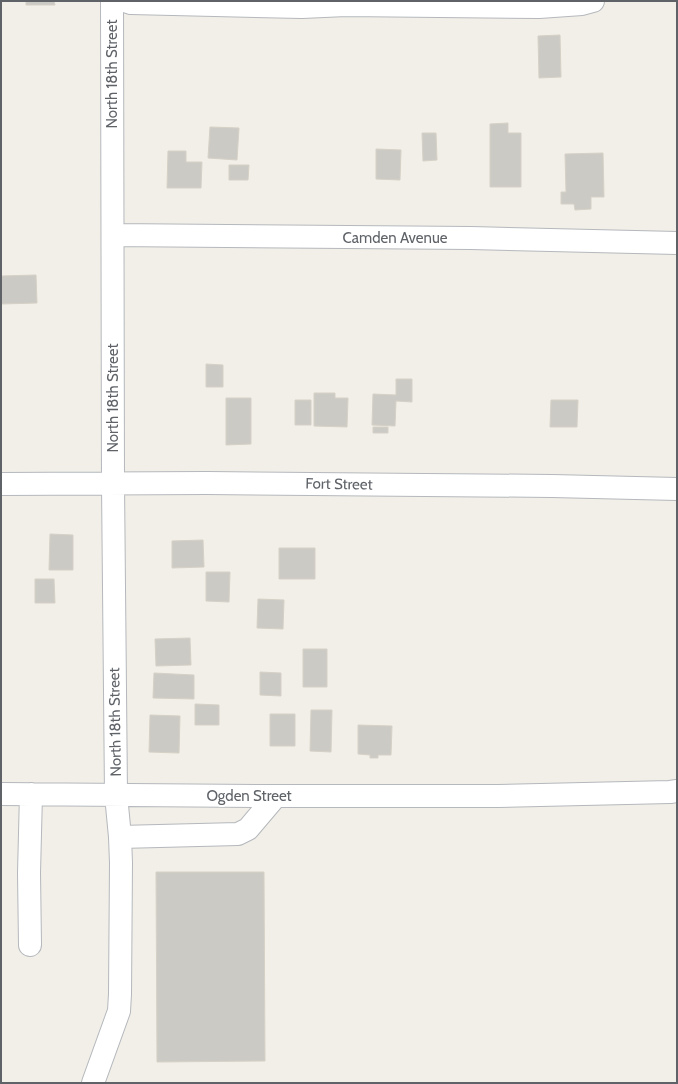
<svg xmlns="http://www.w3.org/2000/svg" width="678" height="1084" viewBox="0 0 678 1084" font-family="Cabin,sans-serif">
<rect width="100%" height="100%" fill="#f1efe8"/>
<path fill="#cccac5" stroke="#d6d1c6" d="M26 1H54L55 5H26Z
M560 35 561 77 539 78 538 36Z
M508 123V133H521V187H490V124Z
M210 127 239 128 237 160 208 158Z
M422 133H436L437 160 423 161Z
M376 149 401 150 400 180 376 179Z
M168 151H186V162H202L201 188H167Z
M603 153 604 197H591V209L575 210 574 204H561V192H566L565 154Z
M229 165H249L248 180H229Z
M36 275 37 303 1 304V276Z
M206 364 223 365V387H206Z
M396 379H412V402L396 401 395 426 372 425 373 394 396 395Z
M314 393H335V398H348L347 427 314 426Z
M226 398H251V444L226 445Z
M295 400H311V425H295Z
M551 400H578L577 427H550Z
M373 427H388V433H373Z
M50 534 73 535V570H49Z
M203 540 204 567 172 568V541Z
M279 548H315V579H279Z
M206 572H230L229 602 206 601Z
M35 579H54L55 603H35Z
M258 599 284 600 283 629 257 628Z
M190 638 191 665 156 666 155 639Z
M303 649H327V687H303Z
M260 672 281 673V696L260 695Z
M154 673 194 675V699L153 698Z
M195 704 219 705V725H195Z
M311 710H332L331 752 310 751Z
M270 714H295V746H270Z
M150 715 180 716 179 753 149 752Z
M358 725 392 726 391 755H378V758H370V755L358 754Z
M156 872H264L265 1061 157 1062Z"/>
<g fill="none" stroke-linecap="round" stroke-linejoin="round">
<defs>
<path id="minor" d="M125 1 131 3 302 7 346 5 539 7 582 4 593 1
M113 235 471 238 677 243
M1 484 207 483 552 486 677 489
M1 794 267 796H498L670 792 677 791
M120 837 238 834 248 829 276 796
M30 945 29 873 31 794
M93 1083 119 1011 120 994 121 863 120 837 116 795 113 484 112 1"/>
</defs>
<use href="#minor" stroke="#b5b8bc" stroke-width="24"/>
<use href="#minor" stroke="#fff" stroke-width="22"/>
</g>
<g text-anchor="middle" stroke-width="4" stroke-linejoin="round" paint-order="stroke">
<g font-size="15" fill="#5f6368" stroke="#fff">
<text transform="translate(112 74) rotate(-90)" y="5">North 18th Street</text>
<text x="395" y="243">Camden Avenue</text>
<text transform="translate(113 398) rotate(-90)" y="5">North 18th Street</text>
<text transform="translate(339 484) rotate(1)" y="5">Fort Street</text>
<text transform="translate(115 722) rotate(-91)" y="5">North 18th Street</text>
<text x="249" y="801">Ogden Street</text>
</g>
</g>
<rect width="678" height="1084" fill="none" stroke="#5f6368" stroke-width="4"/>
</svg>
